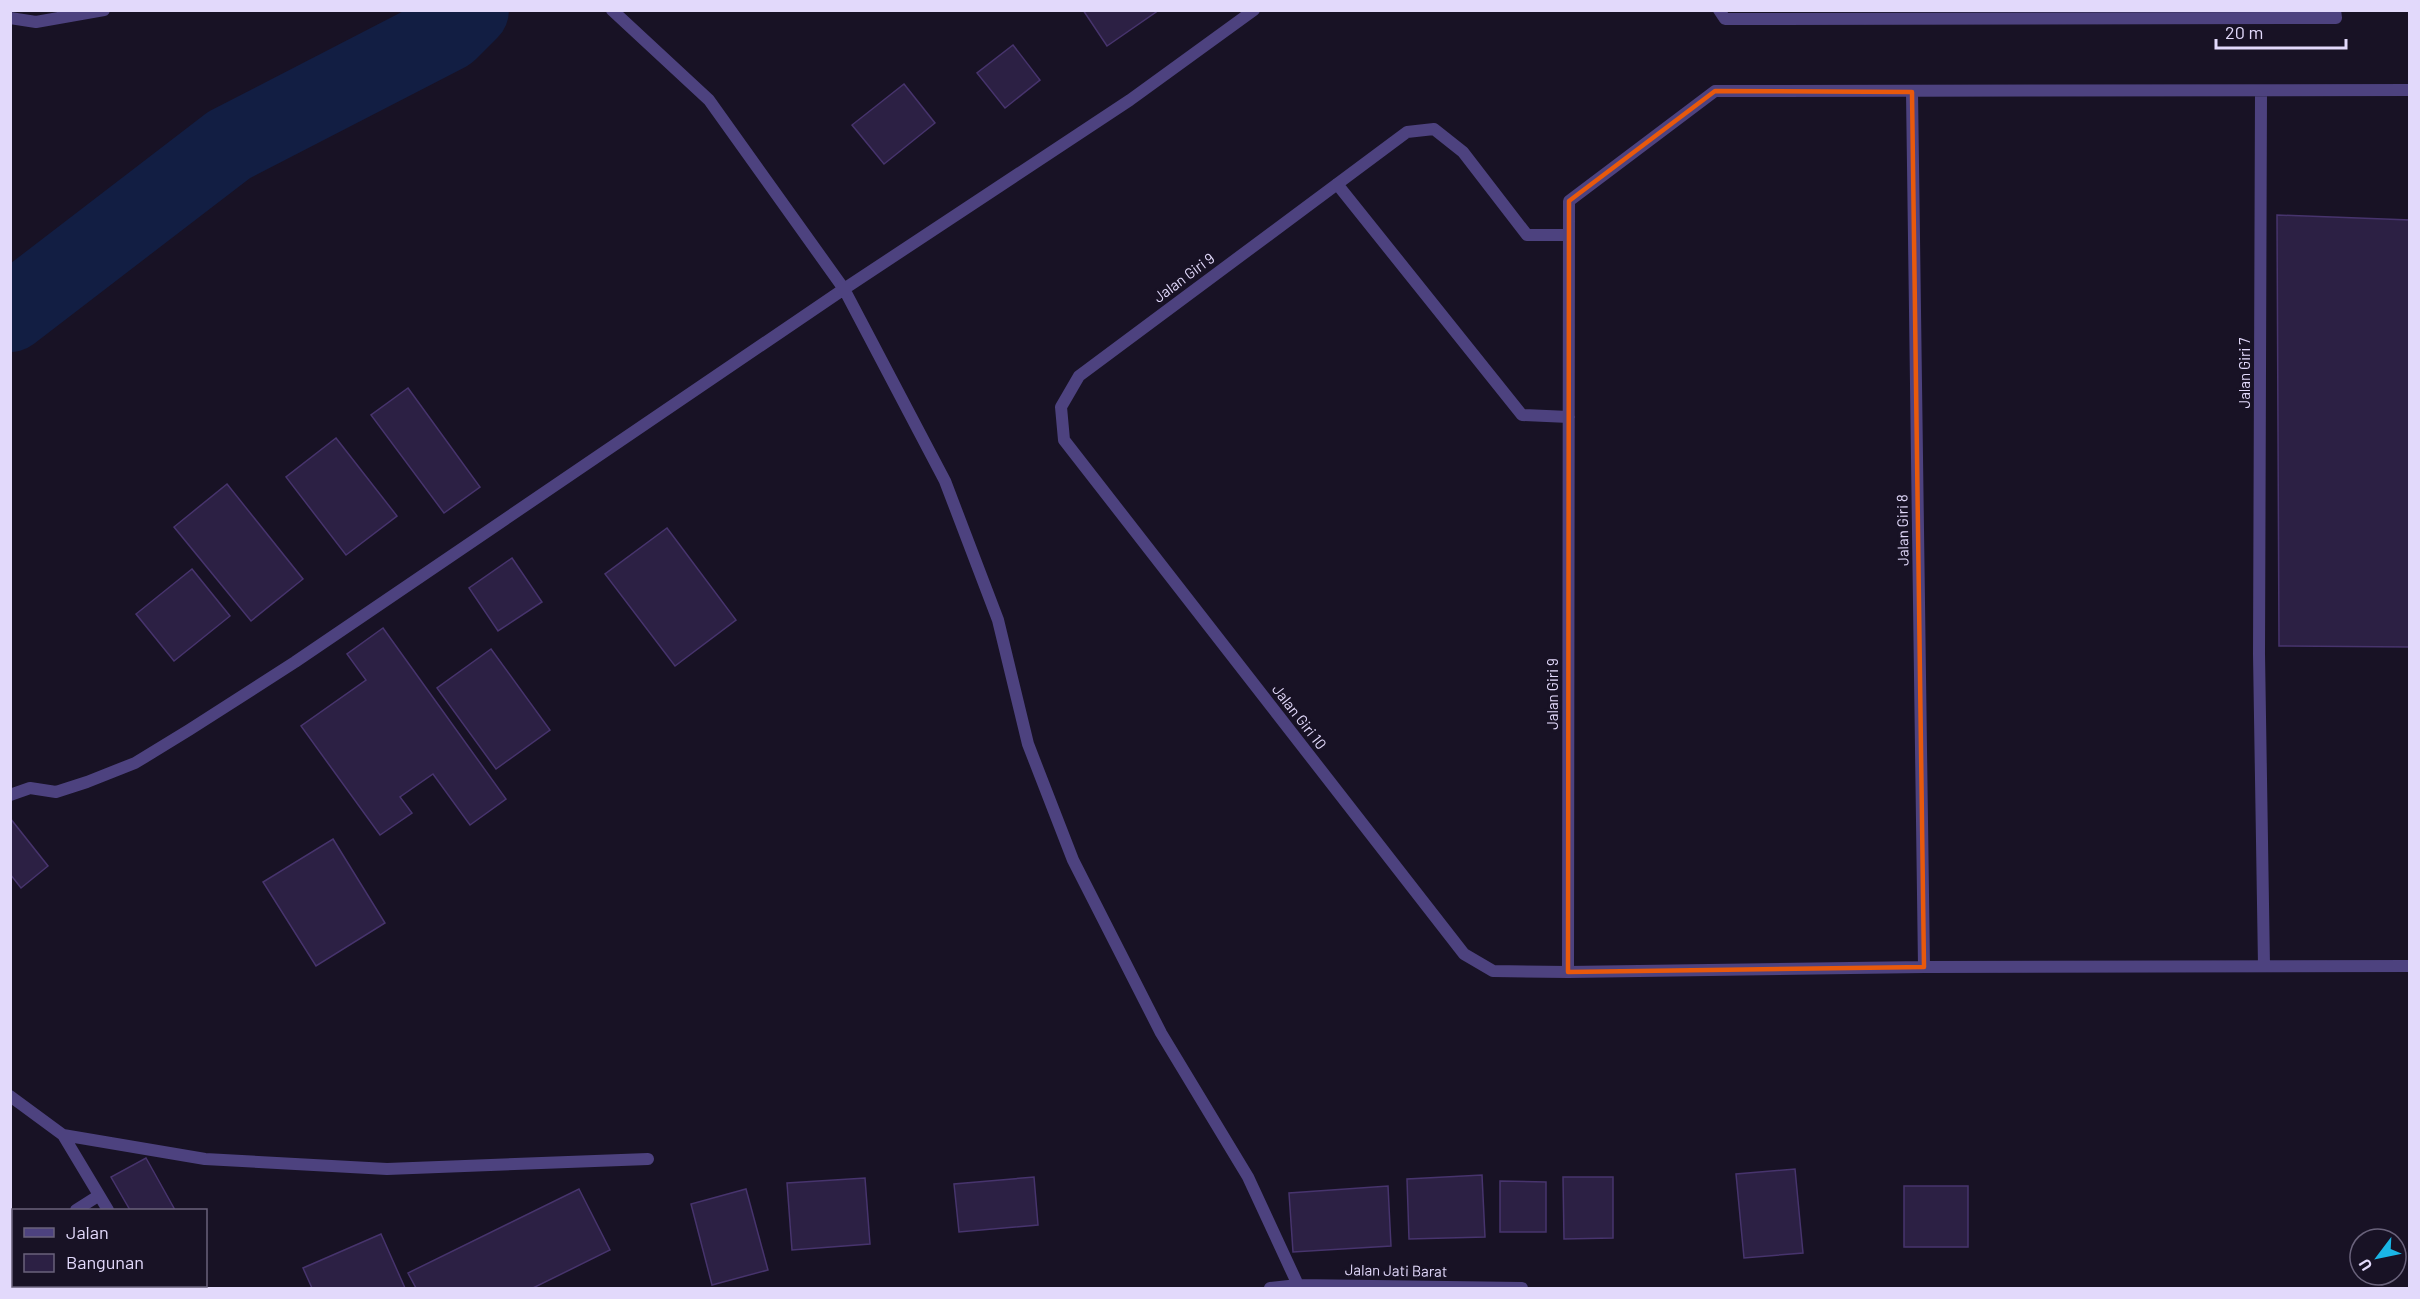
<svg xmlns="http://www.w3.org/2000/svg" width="2420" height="1299" viewBox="0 0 2420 1299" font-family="Barlow,sans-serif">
<rect width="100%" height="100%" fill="#181225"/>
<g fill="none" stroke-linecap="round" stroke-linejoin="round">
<path stroke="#121e43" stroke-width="78" d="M10 313 229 145 448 32 470 10"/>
</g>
<path fill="#2c2044" stroke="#47346d" stroke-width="1.5" d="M1083 10H1159L1107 46Z
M1013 45 1040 80 1005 108 977 73Z
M904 84 935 123 884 164 852 125Z
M2277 215 2410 220V647L2279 646Z
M408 388 480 487 444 513 371 415Z
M336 438 397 516 346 555 286 477Z
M227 484 303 579 251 621 174 527Z
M667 528 736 620 675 666 605 574Z
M512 558 542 602 498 631 469 588Z
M192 569 230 616 174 661 136 614Z
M383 628 506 799 470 825 433 774 400 797 412 813 380 835 301 726 366 680 347 654Z
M491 649 550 730 496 769 437 688Z
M10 818 48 866 21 888 10 874Z
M333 839 385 923 316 966 263 882Z
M146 1158 175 1210H130L111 1177Z
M1795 1169 1803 1253 1744 1258 1736 1174Z
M1482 1175 1485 1237 1409 1239 1407 1179Z
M1034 1177 1038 1225 959 1232 954 1184Z
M1563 1177H1613V1238L1564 1239Z
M865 1178 870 1244 792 1250 787 1183Z
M1500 1181 1546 1182V1232H1500Z
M1388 1186 1391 1246 1293 1252 1289 1193Z
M1904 1186H1968V1247H1904Z
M579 1189 610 1250 533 1288H416L408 1273Z
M746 1189 768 1270 712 1285 691 1204Z
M381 1234 405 1288H312L303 1268Z"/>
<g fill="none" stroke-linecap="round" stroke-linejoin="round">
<path stroke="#4d427f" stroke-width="12" d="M612 10 709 100 844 289 945 481 998 620 1028 744 1073 860 1161 1033 1248 1177 1298 1285
M1719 10 1725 19 2336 18 2335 10
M10 18 36 22 104 10
M1912 92 1924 967
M2261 92 2259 654 2264 966
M1337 184 1522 415 1569 417
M1569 235H1527L1463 152 1434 129 1407 132 1079 376 1061 407 1064 440 1464 954 1493 971 1568 972 1924 967 2410 966
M10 795 30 788 56 792 87 782 135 763 189 730 295 662 844 289 1130 100 1254 10
M1568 972 1569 201 1715 91 2410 90
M10 1096 63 1135 108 1210
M63 1135 205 1159 387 1169 648 1159
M76 1210 98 1196
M10 1255 14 1253
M154 1286 156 1288
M1270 1288 1298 1285 1522 1288"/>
</g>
<path fill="none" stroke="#e8590c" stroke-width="4.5" stroke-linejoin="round" d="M1715 91 1912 92 1924 967 1568 972 1569 201Z"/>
<g text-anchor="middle" stroke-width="6" stroke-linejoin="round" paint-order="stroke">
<g font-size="15" fill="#e2d9fb" stroke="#181225">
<text transform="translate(1184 278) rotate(-37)" y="5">Jalan Giri 9</text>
<text transform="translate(2245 373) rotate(-90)" y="5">Jalan Giri 7</text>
<text transform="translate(1903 530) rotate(-91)" y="5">Jalan Giri 8</text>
<text transform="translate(1553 694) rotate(-90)" y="5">Jalan Giri 9</text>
<text transform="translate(1299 717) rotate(52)" y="5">Jalan Giri 10</text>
<text transform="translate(1396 1271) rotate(1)" y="5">Jalan Jati Barat</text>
</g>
</g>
<rect width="2420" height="1299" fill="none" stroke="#e2d9fb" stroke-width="24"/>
<rect x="12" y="1209" width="195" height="78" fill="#181225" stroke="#69627b" stroke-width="1.5"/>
<rect x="24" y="1228" width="30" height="9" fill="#4d427f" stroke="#69627b" stroke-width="1.5"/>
<text x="66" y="1239" font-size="18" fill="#e2d9fb">Jalan</text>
<rect x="24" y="1254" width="30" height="18" fill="#2c2044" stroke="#69627b" stroke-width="1.5"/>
<text x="66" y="1269" font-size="18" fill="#e2d9fb">Bangunan</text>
<g transform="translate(2378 1257) rotate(238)"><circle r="28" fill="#181225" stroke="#69627b" stroke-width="1.5"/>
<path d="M0-4.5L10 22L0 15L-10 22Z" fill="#1ab6e6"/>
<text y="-9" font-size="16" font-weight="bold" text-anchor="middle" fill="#e2d9fb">U</text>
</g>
<path d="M2216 39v9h130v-9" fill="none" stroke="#e2d9fb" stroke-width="3"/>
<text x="2225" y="39" font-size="18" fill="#e2d9fb" stroke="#181225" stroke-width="4.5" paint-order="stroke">20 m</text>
</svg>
